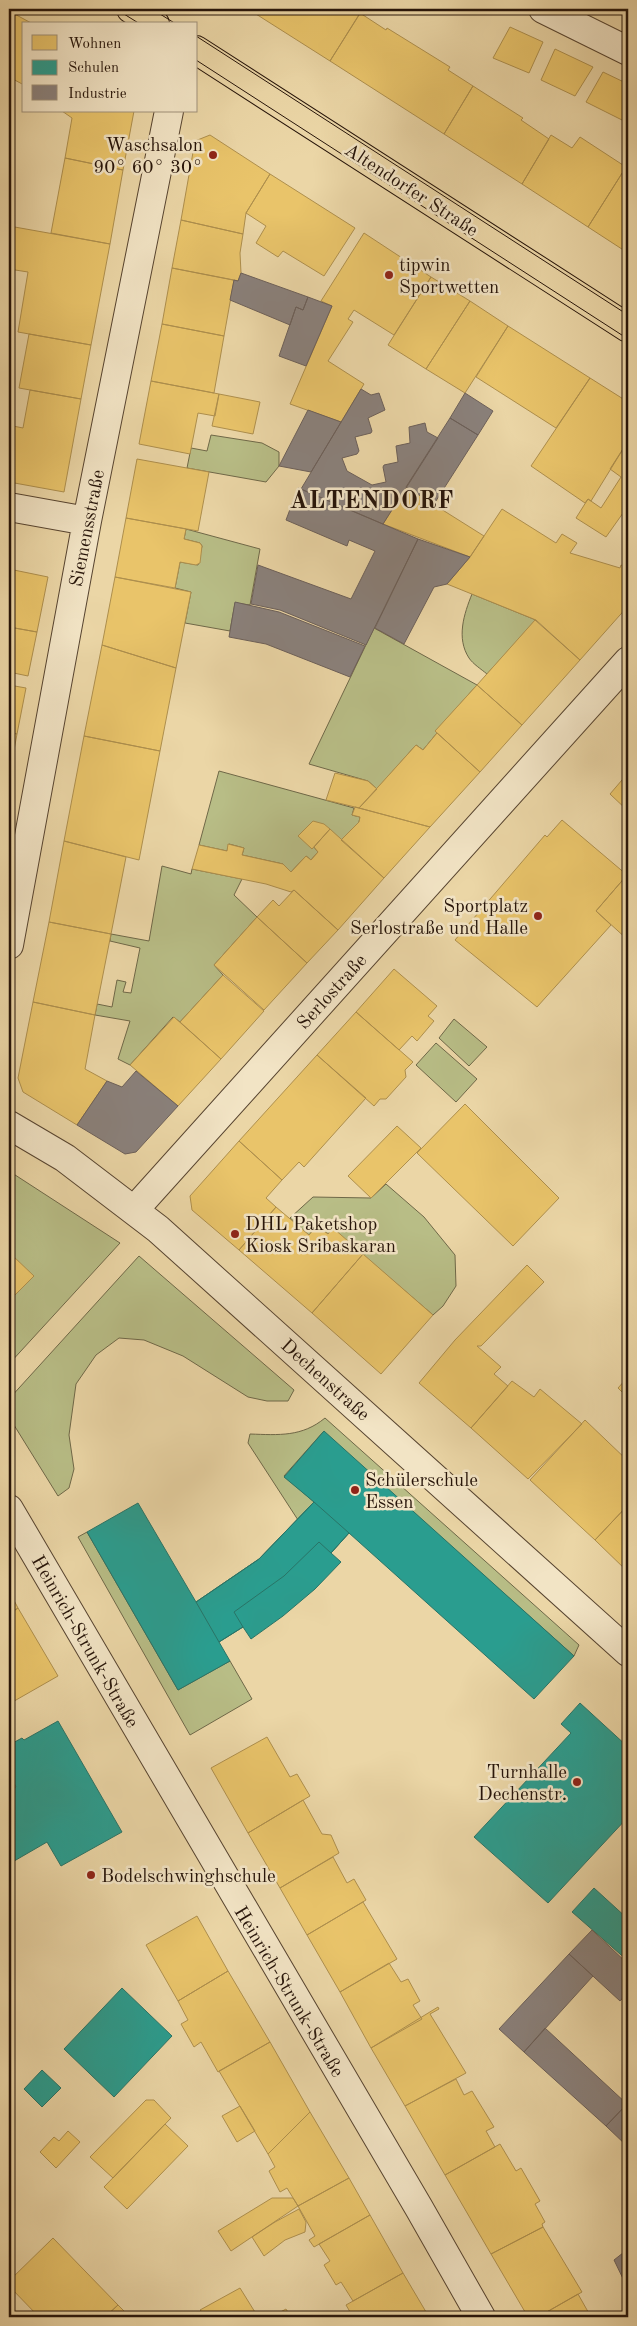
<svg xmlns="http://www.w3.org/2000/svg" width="637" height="2326" viewBox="0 0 637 2326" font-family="'Old Standard TT',serif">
<rect width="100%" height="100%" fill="#ebd6a6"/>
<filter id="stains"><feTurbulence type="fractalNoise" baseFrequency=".004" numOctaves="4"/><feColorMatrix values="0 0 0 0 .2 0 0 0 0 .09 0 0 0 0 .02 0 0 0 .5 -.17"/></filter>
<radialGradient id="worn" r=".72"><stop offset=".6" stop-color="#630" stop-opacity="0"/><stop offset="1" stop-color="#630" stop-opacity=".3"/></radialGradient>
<path fill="#b8bd86" stroke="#6f6848" d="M211 435 262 443 279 452V466L266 482 187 468 191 448 207 451Z
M186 529 260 549 250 605 235 603 230 631 185 623 191 592 175 588 180 562 198 565 202 546 200 543 184 539Z
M472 594 536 620 487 674C481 669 473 664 469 658 456 638 464 614 472 594Z
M374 628 477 685 436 731 437 733 423 750 416 745 377 789 368 781 309 764Z
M219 771 354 808 352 815 360 817 359 822 341 840 329 829 314 847 318 852 311 860 306 856 291 872 283 864 242 855 244 848 229 844 227 851 199 845Z
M162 866 191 874 192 869 242 879 234 895 257 917 214 965 223 975 180 1022 173 1017 130 1065 118 1059 130 1021 95 1015 97 1004 112 1007 117 980 126 982 123 992 131 993 140 948 110 941 111 934 149 941Z
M454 1019 487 1047 469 1066 439 1038Z
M436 1043 477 1079 456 1102 416 1065Z
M9 1171 120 1243 9 1364Z
M386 1184 424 1217 455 1255 456 1286 443 1306 433 1315 333 1229 328 1234 317 1226 309 1235 290 1218 313 1197 371 1198Z
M139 1256 294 1390 288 1401H267L248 1397 183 1356 144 1340 119 1338 96 1355 76 1384 69 1435 74 1469 69 1488 58 1496 9 1417V1399Z
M325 1418 579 1645 574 1656 323 1432 284 1476 314 1502 298 1520 248 1443 250 1434C279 1435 302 1437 325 1418Z
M87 1532 178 1690 230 1661 252 1699 190 1735 78 1537Z"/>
<path fill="#e9c46a" stroke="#ae8f4d" d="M248 9H356L361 12 330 61Z
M9 11 33 24H24V85L9 77Z
M360 13 386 30 387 28 450 67 448 70 473 86 444 134 330 61Z
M510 27 543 42 529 73 493 58Z
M555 49 593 67 575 96 541 80Z
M603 72 628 84V123L586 102Z
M473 86 523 118 521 120 549 139 522 184 444 134Z
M62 111H134L123 170 65 158 72 118Z
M210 135 270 174 246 213 243 234 181 220 195 141Z
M551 135 572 148 580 137 626 167 588 227 522 184Z
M65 158 123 170 110 244 51 233Z
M626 167 628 169V253L588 227Z
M270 174 355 228 324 276 283 251 278 257 256 243 266 226 246 213Z
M181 220 243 234 240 253 241 273 238 281 172 268Z
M9 226 110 244 91 345 18 332 28 272 9 269Z
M364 233 431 277 394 335 354 310 348 319 353 322 328 361 364 384 341 422 290 404 332 306 321 301Z
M172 268 234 280 224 336 162 324Z
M431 277 470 301 426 369 388 345Z
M470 301 508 326 465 393 426 369Z
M162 324 224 336 214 393 151 381Z
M508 326 590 378 556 428 476 377Z
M29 334 91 345 81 399 19 388Z
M590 378 628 402V441L591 501 588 499 585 503 531 466Z
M151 381 219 394 215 416 198 413 190 454 139 444Z
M30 390 81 399 64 492 9 482V448L13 426 23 428Z
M219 394 260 402 253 434 212 426Z
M628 441V506L606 537 576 518 588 499 601 508 621 477 610 469Z
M137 459 209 472 198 531 126 518Z
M406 487 484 536 470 557 383 524Z
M502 509 556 543 562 534 577 543 570 553 620 568 621 565 628 568V606L580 660 536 620 447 584 470 557Z
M126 518 186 529 184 539 200 543 202 546 200 563 196 565 180 562 175 588 115 577Z
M9 569 48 577 37 632 9 627Z
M115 577 191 592 176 668 102 645Z
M535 620 580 660 522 725 477 685Z
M9 627 37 632 28 676 9 672Z
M102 645 176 668 160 751 84 736Z
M9 685 26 688 17 734 9 732Z
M477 685 522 725 480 772 435 731Z
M9 732 17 734 9 777Z
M437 733 480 772 430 827 359 808 416 745 423 750Z
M84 736 160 751 139 860 64 841Z
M335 773 368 781 377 789 359 808 326 800Z
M628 773V811L610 794Z
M355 807 359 808 430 827 384 878 341 840 359 822 360 817 352 815Z
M562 820 627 875 596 911 611 925 537 1007 455 940 545 835 547 837Z
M313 821 324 824 330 829 312 849 298 836Z
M330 829 384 878 338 930 294 890 291 892 266 884 192 869 199 845 227 851 228 844 244 848 242 855 283 864 291 872 306 856 311 860 318 852 314 847Z
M64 841 126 857 111 934 49 922Z
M627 875 628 876V940L596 911Z
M294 890 338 930 307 963 257 917 273 900 279 906Z
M257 917 307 963 264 1010 214 965Z
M49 922 111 934 95 1015 33 1002Z
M394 969 437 1006 428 1016 434 1021 417 1041 412 1036 399 1050 356 1012Z
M223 975 264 1011 221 1059 180 1022Z
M33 1002 95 1015 85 1069 107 1081 77 1125 23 1092 18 1078Z
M356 1012 413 1062 405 1070 406 1077 386 1099H380L374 1106 317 1055Z
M174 1017 221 1059 178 1106 130 1065Z
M317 1055 366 1098 304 1167 299 1162 282 1180 239 1141Z
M465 1104 559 1198 513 1246 417 1153Z
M397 1126 421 1148 371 1198 348 1176Z
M239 1141 282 1180 266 1198 276 1207 239 1250 192 1210 190 1196Z
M276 1207 309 1235 317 1226 328 1234 333 1228 363 1254 312 1313 239 1250Z
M363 1254 433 1315 381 1374 312 1313Z
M12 1255 34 1276 10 1300 9 1258Z
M527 1265 544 1282 481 1346H477L501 1367 494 1374 508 1386 471 1428 419 1383 455 1340Z
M628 1377V1398L618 1388Z
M512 1381 534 1397 540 1389 582 1424 528 1479 471 1428Z
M585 1420 628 1461V1505L595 1540 530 1480Z
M628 1505V1572L595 1540Z
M9 1591 18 1608 9 1614Z
M18 1608 58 1676 9 1704V1614Z
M267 1737 290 1777 297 1774 310 1796 248 1833 211 1768Z
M303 1800 322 1834 331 1835 339 1853 280 1888 248 1833Z
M333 1857 347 1883 354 1879 366 1900 307 1935 280 1888Z
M363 1902 397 1959 340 1992 307 1935Z
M197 1916 228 1971 178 2001 146 1945Z
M389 1963 401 1982 408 1979 420 2001 413 2005 422 2019 371 2048 340 1992Z
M228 1971 270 2042 218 2072 201 2042 194 2047 181 2024 188 2020 178 2001Z
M438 2007 439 2009 430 2014 466 2073 405 2106 371 2048Z
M270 2042 310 2112 268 2154 219 2071Z
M456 2079 464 2095 472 2091 494 2127 486 2131 495 2147 445 2175 405 2106Z
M146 2100H154L171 2118 113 2178 90 2157Z
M240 2106 255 2131 237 2142 222 2116Z
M310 2112 349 2178 298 2206 287 2188 280 2192 269 2171 275 2167 268 2154Z
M165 2124 188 2146 127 2209 104 2187Z
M68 2131 80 2142 56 2168 40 2152 54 2137 59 2141Z
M500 2144 516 2171 521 2168 540 2201 535 2204 545 2222 542 2224 543 2227 491 2254 445 2175Z
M349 2178 370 2215 314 2247 309 2240 315 2236 298 2206Z
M272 2198H293L298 2206 231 2251 218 2231Z
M299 2209 306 2222 305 2232 285 2240 264 2256 252 2237 275 2222Z
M370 2215 403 2273 353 2301 341 2282 336 2285 324 2265 330 2261 319 2244Z
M543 2227 582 2292 538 2317H528L491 2254Z
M53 2238 118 2305 105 2317H39L9 2286V2281Z
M403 2273 429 2317H353L346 2305Z
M240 2288 258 2317H208L200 2310Z
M578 2294 591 2317H538Z
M118 2305 130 2317H105Z
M286 2309 291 2317H271Z"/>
<path fill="#2a9d8f" stroke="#297467" d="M324 1431 574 1656 534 1699 349 1533 331 1553 341 1562 315 1589 283 1616 251 1639 243 1627 219 1642 230 1661 178 1690 87 1532 138 1503 196 1602 259 1559 314 1502 284 1477Z
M314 1502 349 1533 331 1553 319 1542 284 1576 234 1612 243 1627 219 1642 196 1602 259 1559Z
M580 1703 628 1747V1817L548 1903 474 1837 571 1733 561 1724Z
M58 1721 122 1832 61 1866 47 1842 9 1864V1791L16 1787 9 1774V1745L22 1738 24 1740Z
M594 1888 628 1919V1961L572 1912Z
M122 1988 172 2036 114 2097 64 2049Z
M42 2070 61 2088 42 2107 24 2089Z"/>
<path fill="#8a817c" stroke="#6c605a" d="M241 273 308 297 303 310 296 307 290 325 230 300 234 280 238 281Z
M308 297 332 306 306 366 279 356 296 307 303 310Z
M361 389 371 395 379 393 385 410 368 418 372 431 371 433 355 437 359 451 357 454 342 458 347 471 372 485 386 482 383 467 384 465 398 462 396 446 410 443 409 427 425 423 427 432 438 438 383 524 301 489Z
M465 393 493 411 478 435 450 418Z
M308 410 341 422 311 472 279 466Z
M450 418 478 435 434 504 406 487Z
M298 488 418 539 366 645 280 610 251 604 258 565 351 599 375 551 349 540 347 546 286 520Z
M418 539 470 557 447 584 434 587 404 644 375 628Z
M235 602 279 612 365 646 350 677 266 644 229 637Z
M136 1071 178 1106 136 1152 125 1154 77 1125 107 1081 122 1087Z
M592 1930 628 1964V1992L620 2001 569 1954Z
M569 1954 593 1976 524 2052 499 2029Z
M545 2028 627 2104 606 2126 524 2052Z
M627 2104H628V2147L606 2126Z
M628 2249V2289L614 2260Z"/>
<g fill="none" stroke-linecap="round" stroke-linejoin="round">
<defs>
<path id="minor" d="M543 9 628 51
M9 507 87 521
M9 945 87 521 169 111
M9 1125 65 1158 158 1229 628 1652
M135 1209 628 661
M9 1509 419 2208 481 2317"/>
<path id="major" d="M131 9 155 24
M196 50 628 328"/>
</defs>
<use href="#minor" stroke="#574430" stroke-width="30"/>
<use href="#major" stroke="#261409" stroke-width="30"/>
<use href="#minor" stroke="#f2e4c5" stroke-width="28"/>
<use href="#major" stroke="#ebd6a6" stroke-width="28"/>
<path stroke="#261409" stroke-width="1" d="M116 9 140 24
M152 9 176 24
M196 36 628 315
M196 60 628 339"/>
</g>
<g fill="#8f2418" stroke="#f2e4c5" stroke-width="2">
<circle cx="213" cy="155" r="5"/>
<circle cx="389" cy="275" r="5"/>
<circle cx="538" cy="916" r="5"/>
<circle cx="235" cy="1234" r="5"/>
<circle cx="355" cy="1490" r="5"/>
<circle cx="577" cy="1782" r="5"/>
<circle cx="91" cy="1875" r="5"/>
</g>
<g text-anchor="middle" stroke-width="5" stroke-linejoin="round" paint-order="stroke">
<g font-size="19" fill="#261409" stroke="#f2e4c5" text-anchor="start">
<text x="203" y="151" text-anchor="end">Waschsalon<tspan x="203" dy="22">90° 60° 30°</tspan></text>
<text x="399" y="271">tipwin<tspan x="399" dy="22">Sportwetten</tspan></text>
<text x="528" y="912" text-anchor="end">Sportplatz<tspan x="528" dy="22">Serlostraße und Halle</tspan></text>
<text x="245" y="1230">DHL Paketshop<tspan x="245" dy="22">Kiosk Sribaskaran</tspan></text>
<text x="365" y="1486">Schülerschule<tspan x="365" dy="22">Essen</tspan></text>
<text x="567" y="1778" text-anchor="end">Turnhalle<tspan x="567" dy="22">Dechenstr.</tspan></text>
<text x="101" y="1882">Bodelschwinghschule</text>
</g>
<g font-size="19" fill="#261409" stroke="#f2e4c5">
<text transform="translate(412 189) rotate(33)" y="7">Altendorfer Straße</text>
<text transform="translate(86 528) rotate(-79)" y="7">Siemensstraße</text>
<text transform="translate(331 991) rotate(-48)" y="7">Serlostraße</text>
<text transform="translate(326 1379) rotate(42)" y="7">Dechenstraße</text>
<text transform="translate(86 1641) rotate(60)" y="7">Heinrich-Strunk-Straße</text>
<text transform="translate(290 1991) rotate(59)" y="7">Heinrich-Strunk-Straße</text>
</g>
<g font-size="24" font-weight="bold" letter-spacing="1" fill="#261409" stroke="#f2e4c5">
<text x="372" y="508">ALTENDORF</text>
</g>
</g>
<rect width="637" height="2326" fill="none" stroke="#ebd6a6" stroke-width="30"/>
<rect x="10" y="10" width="617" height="2306" fill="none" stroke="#261409" stroke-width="2.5"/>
<rect x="15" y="15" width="607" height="2296" fill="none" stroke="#261409"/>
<rect x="22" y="22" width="175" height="90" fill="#f2e4c5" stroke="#a0917a"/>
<rect x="32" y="35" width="25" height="15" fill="#e9c46a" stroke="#a0917a"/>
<text x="68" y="48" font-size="15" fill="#261409">Wohnen</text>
<rect x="32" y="60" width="25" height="15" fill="#2a9d8f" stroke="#a0917a"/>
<text x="68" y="72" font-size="15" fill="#261409">Schulen</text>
<rect x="32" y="85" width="25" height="15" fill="#8a817c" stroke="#a0917a"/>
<text x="68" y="98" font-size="15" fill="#261409">Industrie</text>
<rect width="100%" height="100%" filter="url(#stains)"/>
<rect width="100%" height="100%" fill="url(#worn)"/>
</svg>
